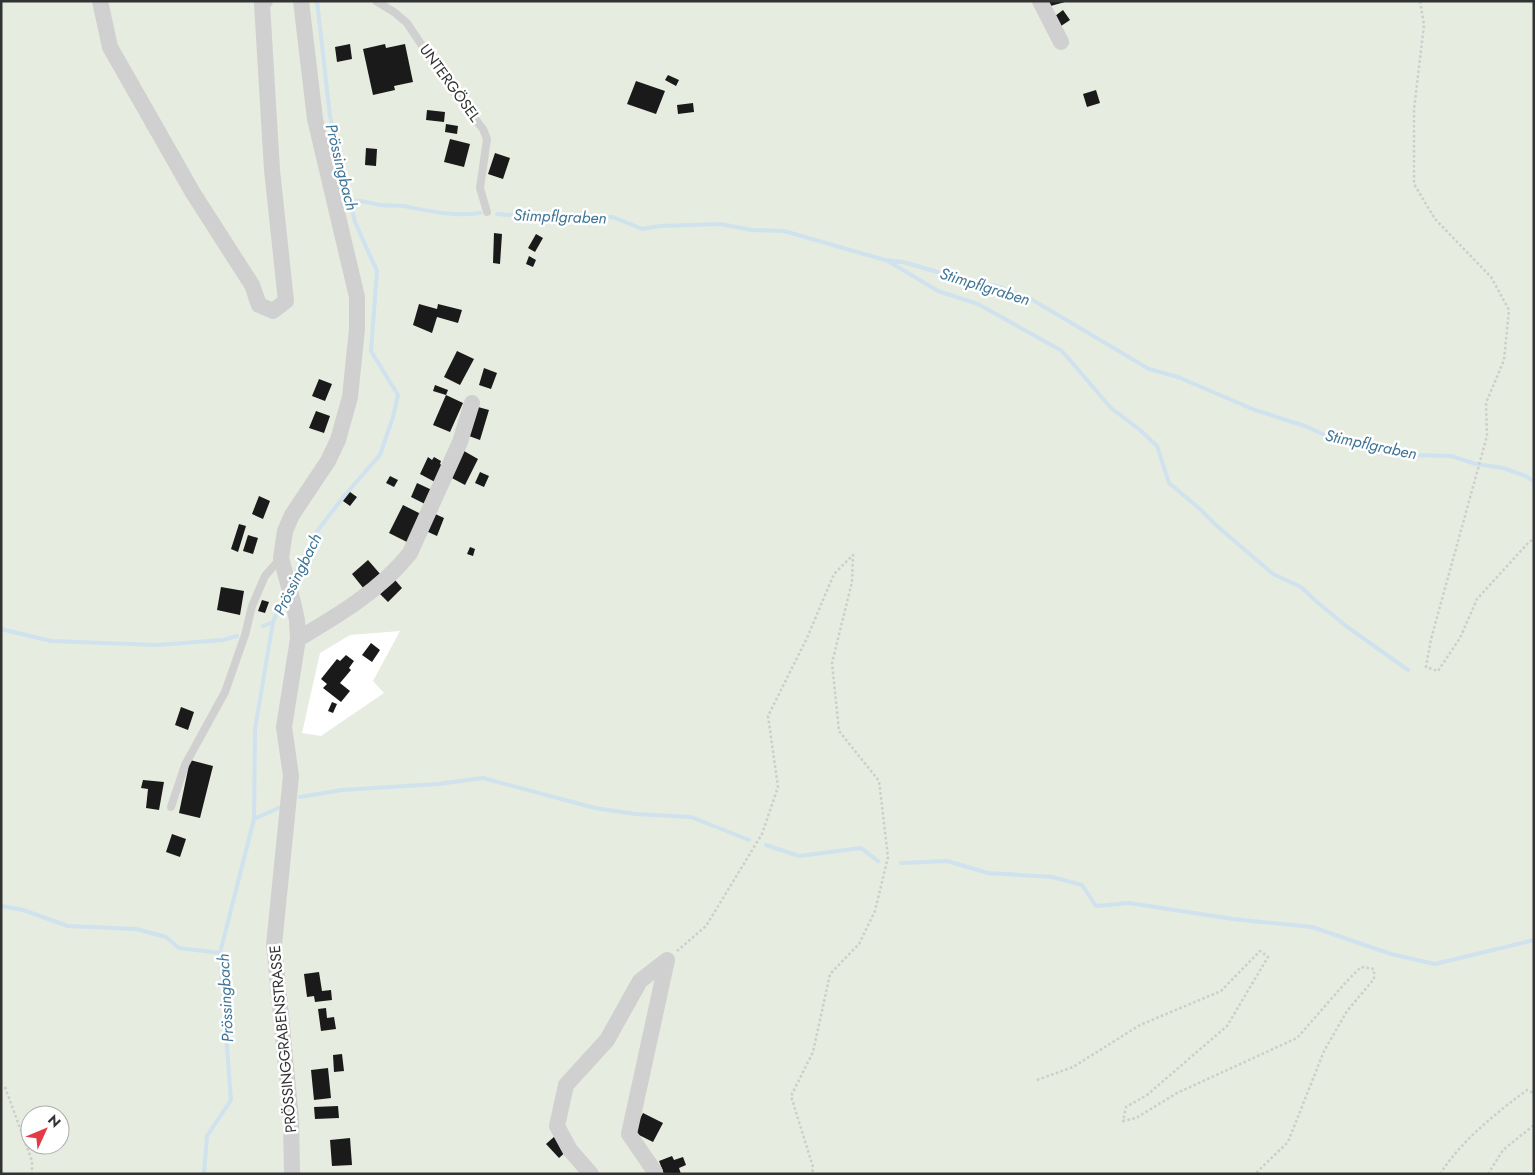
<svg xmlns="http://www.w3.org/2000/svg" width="1535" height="1175" viewBox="0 0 1535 1175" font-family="Jost,sans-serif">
<rect width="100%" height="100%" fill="#fff"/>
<path fill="#e6ecdf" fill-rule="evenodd" d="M1 1H1534V1174H1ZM400 631 373 681 384 693 321 736 302 733 320 653 350 635ZM30 1115H60V1145H30Z"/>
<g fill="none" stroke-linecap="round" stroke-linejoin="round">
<path stroke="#cfe2ee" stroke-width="4" d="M350 201C363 200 369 203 381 205 388 206 396 205 404 206 429 211 454 217 480 213
M497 214 563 219 613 217 642 229 660 226 720 224 752 230 784 231 885 260 903 262 965 280 997 286 1031 299 1149 369 1178 377 1255 410 1305 426 1336 440 1378 450 1407 455 1451 456 1476 464 1503 468 1526 476 1534 482
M888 261 938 291 978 304 1062 351 1111 408 1140 430 1157 446 1169 483 1200 509 1217 526 1273 574 1301 587 1317 602 1346 626 1408 670
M292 579 318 530 344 496 380 455 393 417 398 395 371 351 377 271 355 222 330 116 317 1
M263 626 273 622
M1 629 51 641 157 645 223 640 237 636
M300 797 342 790 438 784 483 778 595 808 635 814 691 817 749 840
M254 819 281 807
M766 845 799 856 861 848 878 861
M901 863 947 861 988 873 1052 877 1082 885 1096 906 1129 903 1233 919 1312 927 1391 954 1435 964 1534 940
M1 906 23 910 68 926 136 929 166 937 179 948 220 953
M204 1174 207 1136 231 1100 220 953 254 819 255 729 273 622 284 594"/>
</g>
<path fill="#1a1a1a" d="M1045 1H1065V2L1047 7Z
M1063 10 1070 20 1061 26 1055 16Z
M350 44 352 59 337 62 335 47Z
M385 44 386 48 405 44 413 82 394 86 395 90 373 95 363 49Z
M668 75 679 80 676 86 665 80Z
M636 81 665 91 656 114 627 104Z
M1096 90 1100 103 1087 107 1083 94Z
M693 103 694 112 678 114 677 105Z
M427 110 445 112 444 122 426 120Z
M446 124 458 126 457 134 445 132Z
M450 139 470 144 464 167 444 162Z
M366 148 377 149 376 166 365 165Z
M495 153 510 158 503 179 488 174Z
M494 233 502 234 500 264 493 263Z
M536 234 543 238 535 252 528 248Z
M529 256 536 260 533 267 526 264Z
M419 304 437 309 438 304 462 310 458 323 437 317 432 333 413 325Z
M457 351 474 359 460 385 444 377Z
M484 368 497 373 491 389 479 385Z
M319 379 332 384 325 401 312 396Z
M435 385 448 390 446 395 433 391Z
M446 395 463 403 450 432 433 425Z
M478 407 489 410 480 440 469 436Z
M316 411 330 416 324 433 309 428Z
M464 451 478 459 465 485 450 477Z
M428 457 432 460 434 457 441 461 440 464 443 466 435 482 420 474Z
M480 472 489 476 484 487 475 483Z
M390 476 398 480 394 487 386 483Z
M417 483 432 490 425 504 411 497Z
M350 492 357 497 350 506 343 501Z
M259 496 270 501 263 519 252 514Z
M403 505 421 514 407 542 389 533Z
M433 513 444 518 437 536 426 531Z
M239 524 246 526 238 552 231 549Z
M248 535 258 538 253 554 243 551Z
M470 547 475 549 473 556 467 554Z
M368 560 381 575 364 589 352 574Z
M395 580 402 588 388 602 380 594Z
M221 587 244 591 240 615 217 610Z
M262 600 269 602 265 613 258 611Z
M371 643 380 650 372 662 362 655Z
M346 655 354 661 349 668 351 670 340 683 350 691 341 702 323 688 327 684 321 679 337 659 340 661Z
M332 702 337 704 333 713 328 711Z
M181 707 194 712 188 730 175 725Z
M190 760 213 766 200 818 179 813Z
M143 780 164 782 159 810 146 808 148 789 141 788Z
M172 834 186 839 180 857 166 852Z
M319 972 322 991 331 990 332 1000 315 1002 314 996 307 997 304 974Z
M326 1008 327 1018 334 1017 336 1029 321 1031 318 1009Z
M342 1054 344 1071 334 1072 333 1055Z
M328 1068 331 1098 314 1100 311 1070Z
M338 1106 339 1118 315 1119 314 1107Z
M643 1113 663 1123 653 1142 633 1132Z
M555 1136 568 1150 559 1158 546 1144Z
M350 1138 352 1165 332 1166 330 1140Z
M672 1156 674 1160 683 1157 686 1165 679 1168 681 1174H664L659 1161Z"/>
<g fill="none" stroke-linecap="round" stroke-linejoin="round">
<path stroke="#cdcdcd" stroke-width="2.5" stroke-dasharray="2.5 2.5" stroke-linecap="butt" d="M1420 1 1424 25 1414 109V184L1435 219 1491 277 1509 310 1504 360 1486 403 1487 436 1431 639 1426 667 1438 671 1460 638 1477 599 1529 542 1534 539
M677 951 706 926 762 834 778 787 768 716 807 638 834 574 853 555 852 582 832 663 839 731 879 781 888 857 875 911 859 944 830 974 813 1052 791 1096 813 1167 812 1174
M1037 1080 1073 1067 1140 1025 1221 991 1260 951 1268 957 1227 1026 1147 1095 1126 1107 1123 1121 1136 1118 1177 1093 1297 1038 1347 981 1361 967 1374 969V979L1347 1011 1324 1051 1288 1142 1255 1174
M5 1087 32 1161V1174
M1440 1174C1462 1140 1495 1114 1527 1090L1534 1093
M1488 1174 1503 1150 1534 1125"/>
<path stroke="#d0d0d0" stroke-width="8" d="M376 1 394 12 407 23 449 86 483 129 487 139 480 188 487 212
M171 807 185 765 225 692 245 635 252 606 265 576 281 558"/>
<path stroke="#d0d0d0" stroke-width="16" d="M100 1 110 47 193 193 252 285 259 305 273 311 286 301 272 170 262 4 265 1
M1040 1 1061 42
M298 639C337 616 381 590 410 553L460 442 472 403
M292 1174 291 1118 274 945 291 776 284 727 298 639 297 620 293 602 281 558 285 531 292 515 328 461 338 440 350 397 357 329V297L315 119 301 1
M591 1174 570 1150 557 1126 566 1085 607 1040 640 981 667 960 629 1134 655 1172"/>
</g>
<g text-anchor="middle" stroke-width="5" stroke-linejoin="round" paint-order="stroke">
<g font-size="15" fill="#333" stroke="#fff">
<text transform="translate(450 83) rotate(54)" y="5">UNTERGÖSEL</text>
<text transform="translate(283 1039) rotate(-95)" y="5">PRÖSSINGGRABENSTRASSE</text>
</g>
<g font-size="16" font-style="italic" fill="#3f7597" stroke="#fff">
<text transform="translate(342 167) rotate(76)" y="6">Prössingbach</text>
<text transform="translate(560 216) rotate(2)" y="6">Stimpflgraben</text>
<text transform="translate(985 286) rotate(17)" y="6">Stimpflgraben</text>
<text transform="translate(1371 444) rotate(12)" y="6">Stimpflgraben</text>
<text transform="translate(297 574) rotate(-64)" y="6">Prössingbach</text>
<text transform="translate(225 998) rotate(-93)" y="6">Prössingbach</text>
</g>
</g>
<rect width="1535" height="1175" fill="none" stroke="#333333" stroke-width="5"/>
<g transform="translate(45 1130) rotate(46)"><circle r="24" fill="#ffffff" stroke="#adadad"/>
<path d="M0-4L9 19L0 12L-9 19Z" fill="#e63946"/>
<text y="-8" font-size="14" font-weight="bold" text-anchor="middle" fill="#333333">N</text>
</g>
</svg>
